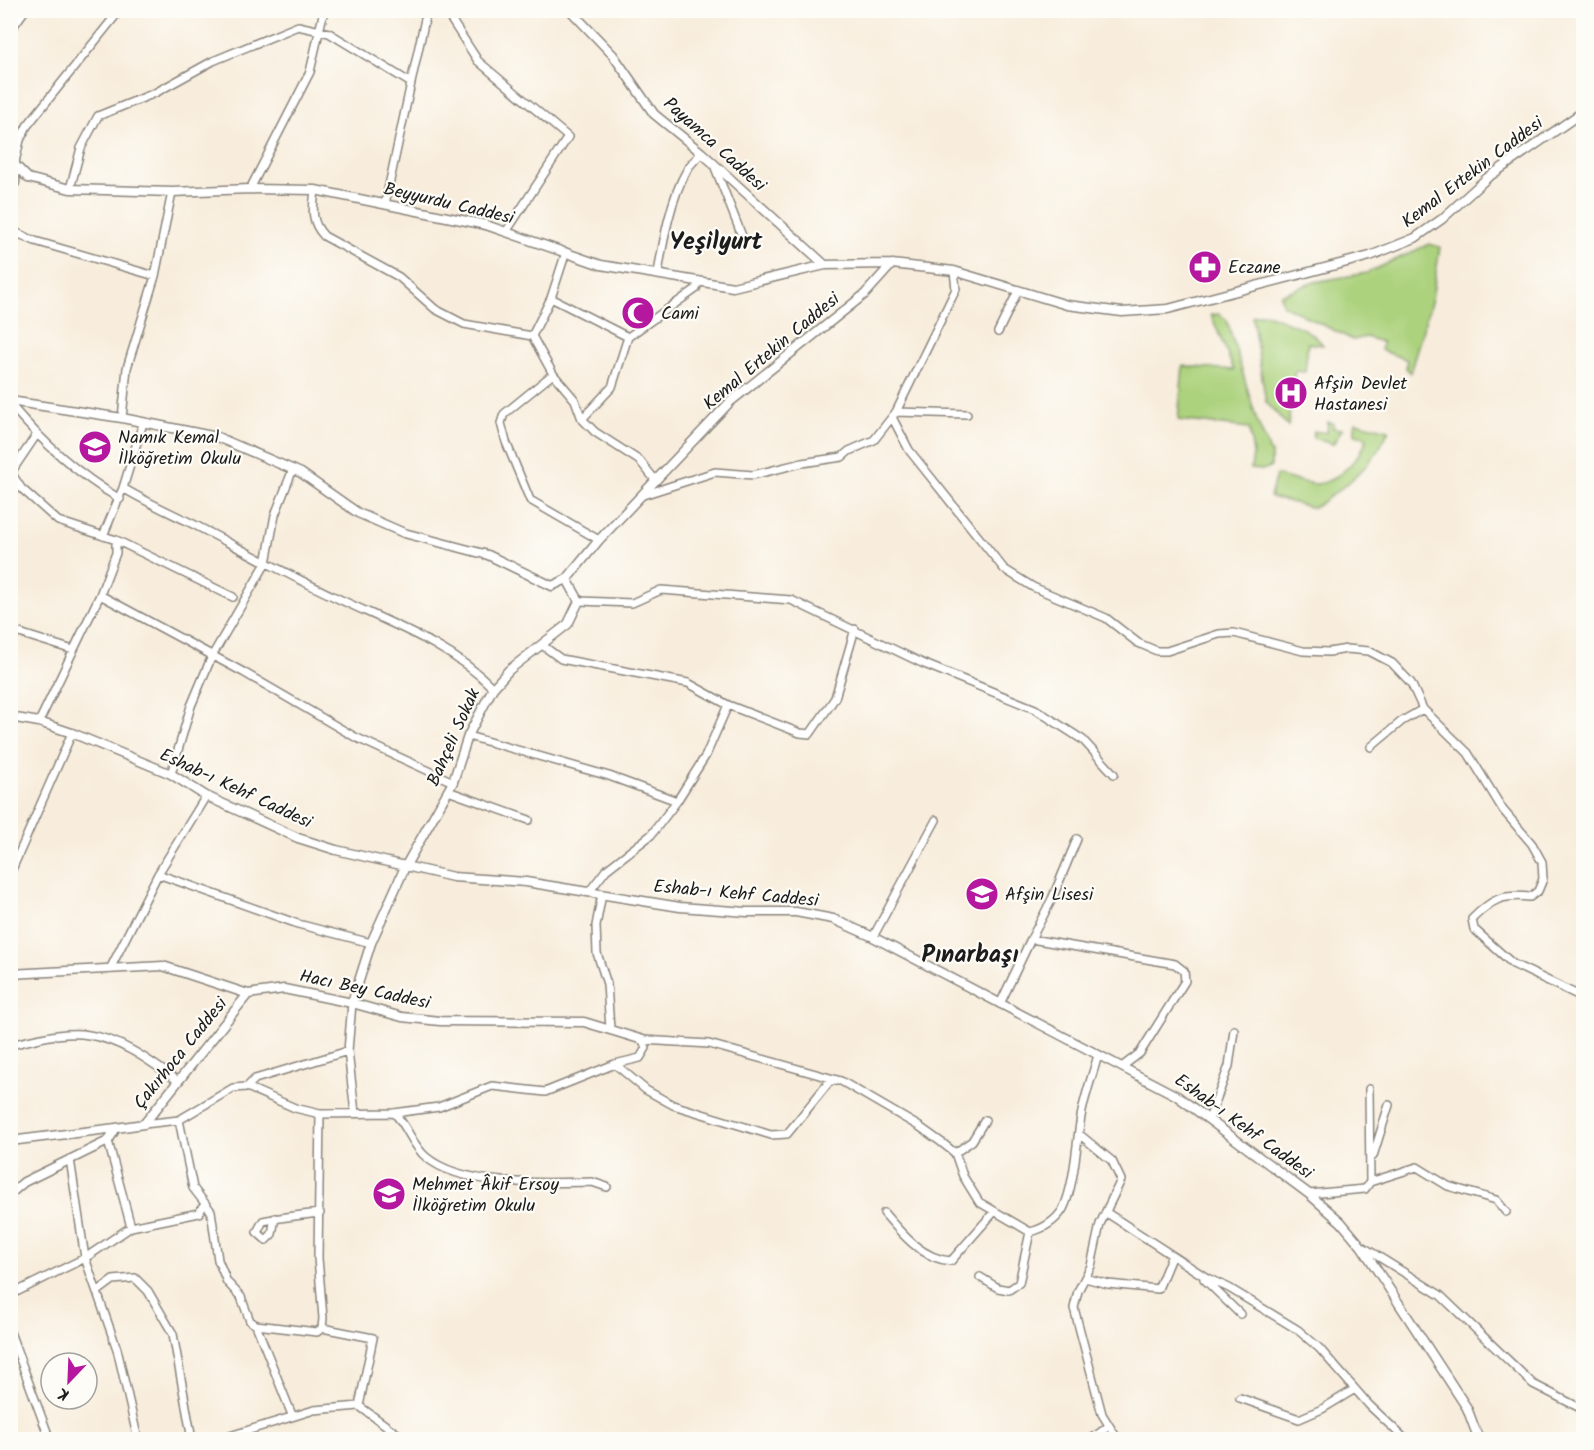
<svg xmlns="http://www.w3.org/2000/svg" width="1594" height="1450" viewBox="0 0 1594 1450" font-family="Kalam,sans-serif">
<rect width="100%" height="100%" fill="#fdfcf7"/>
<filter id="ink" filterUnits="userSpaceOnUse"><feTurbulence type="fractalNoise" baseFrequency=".0167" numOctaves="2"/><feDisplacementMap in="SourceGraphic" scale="12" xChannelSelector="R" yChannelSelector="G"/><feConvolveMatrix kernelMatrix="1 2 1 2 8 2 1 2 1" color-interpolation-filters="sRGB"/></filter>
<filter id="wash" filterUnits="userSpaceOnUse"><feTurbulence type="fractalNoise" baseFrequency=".008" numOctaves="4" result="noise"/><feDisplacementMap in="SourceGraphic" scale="24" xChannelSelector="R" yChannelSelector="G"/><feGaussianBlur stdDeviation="1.35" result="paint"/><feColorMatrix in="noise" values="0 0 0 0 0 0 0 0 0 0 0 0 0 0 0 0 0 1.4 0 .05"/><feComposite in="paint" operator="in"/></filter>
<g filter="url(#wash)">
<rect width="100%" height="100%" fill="#f8eddc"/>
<path fill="#acd27d" stroke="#64774c" stroke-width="1.5" d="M1429 244 1440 247 1432 299 1410 373 1406 368 1407 360 1381 350 1382 342 1366 337 1353 340 1283 305 1280 295 1314 282 1367 273Z
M1265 313C1282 321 1312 328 1323 345L1308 343 1305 372 1295 371 1288 426 1266 402 1252 316Z
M1219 314 1227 320 1257 421 1271 454V467L1262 470 1251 469 1253 454 1249 428 1178 420 1183 366 1234 370 1211 315Z
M1328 422 1333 423V428L1342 429 1333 444 1313 438 1314 431 1327 433Z
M1355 422 1389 430C1372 468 1347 485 1314 508L1270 497 1276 475C1288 478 1305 484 1317 484 1338 482 1362 456 1367 438L1355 434Z"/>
</g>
<g filter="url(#ink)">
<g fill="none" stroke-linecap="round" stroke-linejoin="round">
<defs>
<path id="minor" d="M445 10 478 61 568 137 506 232
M10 31 25 10
M411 83 427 10
M15 162 20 140 27 126 120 10
M714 165 742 236
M70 189 81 148 98 116 155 93 213 61 298 26 329 33 411 83 385 204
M250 189 310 72 324 10
M315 190C313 208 310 221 324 236L399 277 435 309 464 324 532 336 553 374 575 400 582 419 595 432 640 461 656 481
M10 230 35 241 155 276
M658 273C663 242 671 197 687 170 690 164 697 158 702 153
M551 298 628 337
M998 332 1018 291
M532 336 551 298 566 252
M553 374 504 414 501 423 506 442 530 500 599 540
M10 404C41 441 79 475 120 499
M896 412 967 414
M892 417 909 450 1004 569 1033 587 1106 618 1138 643 1157 651H1167L1219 634 1234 633 1303 651 1329 652 1347 649 1369 651 1392 663 1411 683 1423 709 1468 753 1503 810 1532 844 1542 862 1543 879 1538 891 1530 897C1502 894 1492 899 1472 919L1474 929 1513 964 1584 998
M122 418 127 368 155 276 172 192
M582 419 612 387 628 337 696 289 699 281
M10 471 21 488 58 521 116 540V553L100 595 39 722
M10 474 37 434
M123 488C146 502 169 512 193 524 241 549 290 576 339 599 392 624 451 645 493 688
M643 495 715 472 753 475 802 463 842 457 849 451 874 440 896 412 956 289 954 271
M103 536 123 488 143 423
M116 540 233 597
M100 595 243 672 355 737 453 782
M579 601 632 603 661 590 791 600 922 663 1035 709 1083 740 1114 774
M10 630 73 650
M542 645 561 659 688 683 728 705 706 755 677 801 651 835 606 870 589 892
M728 705 800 733 810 734 835 698 855 629
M468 736 609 776 677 801
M1371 747 1402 721 1423 709
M171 774 191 706 212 656 266 563 275 515 293 469
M448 791 529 820
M10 874 72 733
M158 874 298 924 371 943
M602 894 596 926 597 953 607 984 610 1029
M873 937 936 820
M1031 939 1052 899 1077 839
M110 969 158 874 206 796
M352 1003 348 1051 355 1113
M1000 1004 1031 939 1175 964 1184 971 1185 981 1140 1053 1123 1066
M10 1045C34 1040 64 1030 89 1035 123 1040 151 1062 178 1081
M615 1064 646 1090 673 1105 771 1135 787 1134 830 1081H838
M247 1087 255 1079 348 1051
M394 1113C408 1126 411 1144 426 1157 463 1188 546 1183 592 1182L607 1187
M1209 1119 1229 1066 1234 1030
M179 1120 193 1188 211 1211 218 1260 227 1282 241 1297 250 1321 256 1325 317 1332 322 1328 323 1318 318 1258 320 1114
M144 1124 179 1120 233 1088 247 1087 295 1108 320 1114 394 1113 439 1107 492 1086 545 1092 615 1064 640 1058 646 1048 643 1040 709 1044 841 1081 920 1127 941 1142 955 1153 963 1176 979 1202 1030 1232C1043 1229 1056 1221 1063 1209 1074 1187 1076 1148 1080 1123 1083 1099 1092 1078 1098 1055
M1079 1134 1112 1161 1121 1180 1100 1224 1091 1266 1078 1291 1074 1308 1102 1414 1118 1440
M108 1141 131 1227
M955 1153 972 1141 985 1120
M1373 1156 1389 1105
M70 1159 85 1258 117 1349 138 1440
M1370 1182 1417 1167 1448 1186 1496 1200 1506 1212
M1309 1194 1365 1189 1370 1182 1369 1089
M884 1213C902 1234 922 1259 951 1261L994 1212
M1107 1213 1207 1278 1229 1288 1298 1330 1319 1348 1369 1405 1406 1440
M275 1218 272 1234 266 1240 257 1232 263 1221C282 1217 301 1215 320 1213
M1363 1247 1440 1295 1533 1384 1584 1410
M980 1277 998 1288 1009 1290 1019 1283 1030 1232
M1085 1278 1108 1284 1158 1289 1172 1255
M1204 1279 1240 1314
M97 1292 113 1280 135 1278 148 1291 173 1334 192 1440
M10 1295 85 1258 131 1227 199 1213 204 1205
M256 1325 292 1415
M10 1332 50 1440
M1240 1398 1299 1419 1322 1409 1355 1389
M359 1406 406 1440
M217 1440 314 1410 359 1406 373 1338 322 1328
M1090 1440 1109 1426"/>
<path id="tertiary" d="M570 10 613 55 654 114 702 153 825 265
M10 160 28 178
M28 178 70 189 172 192 250 189 315 190 486 225 601 265 733 287 825 265 892 264
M15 183V162
M10 401 122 418 217 437 301 473 358 513 404 533 488 555 552 586 567 579 599 540 730 402 865 294 892 264 954 271 1067 305 1122 312 1168 309 1370 256 1415 238 1442 219 1487 178 1584 111
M10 717 39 722 72 733 171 774 206 796 298 838 336 850 453 877 526 882 680 907 747 912H796L833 919 871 936 1177 1096 1309 1194 1341 1222 1362 1247 1467 1408 1479 1440
M10 974 163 966 248 994 284 989 352 1003 402 1017 440 1021 584 1022 643 1040
M352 1003 371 943 405 867 453 782 468 736 493 688 509 670 568 624 579 601 567 579
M10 1141 116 1128
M10 1194 24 1182 108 1141 116 1128 144 1124 248 994"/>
</defs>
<use href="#minor" stroke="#8a847c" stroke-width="10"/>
<use href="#tertiary" stroke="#8a847c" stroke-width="11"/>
<use href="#minor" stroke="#fff" stroke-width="7"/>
<use href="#tertiary" stroke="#fff" stroke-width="8"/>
</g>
</g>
<defs>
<symbol id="pharmacy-disc" viewBox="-11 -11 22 22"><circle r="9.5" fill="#b5179e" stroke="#fdfcf7"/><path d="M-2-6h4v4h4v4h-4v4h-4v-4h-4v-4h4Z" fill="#fff"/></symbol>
<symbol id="mosque-disc" viewBox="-11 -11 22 22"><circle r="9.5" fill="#b5179e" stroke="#fdfcf7"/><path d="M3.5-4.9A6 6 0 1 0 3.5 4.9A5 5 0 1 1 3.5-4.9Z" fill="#fff"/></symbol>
<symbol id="hospital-disc" viewBox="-11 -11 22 22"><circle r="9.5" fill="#b5179e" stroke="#fdfcf7"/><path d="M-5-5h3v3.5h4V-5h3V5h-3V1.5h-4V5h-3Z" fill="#fff"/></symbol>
<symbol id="school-disc" viewBox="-11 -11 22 22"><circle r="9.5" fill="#b5179e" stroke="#fdfcf7"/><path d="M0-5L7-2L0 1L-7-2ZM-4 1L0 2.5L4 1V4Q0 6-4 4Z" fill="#fff"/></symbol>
</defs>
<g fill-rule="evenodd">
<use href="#pharmacy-disc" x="1186" y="248" width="38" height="38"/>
<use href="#mosque-disc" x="619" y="294" width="38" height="38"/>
<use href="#hospital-disc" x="1272" y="374" width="38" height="38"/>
<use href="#school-disc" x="76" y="428" width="38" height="38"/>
<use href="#school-disc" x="963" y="875" width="38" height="38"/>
<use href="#school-disc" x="370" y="1175" width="38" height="38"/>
</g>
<g text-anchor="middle" stroke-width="4.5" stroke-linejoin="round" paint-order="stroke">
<g font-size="18" fill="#1c1c1c" stroke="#fdfcf7">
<text transform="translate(715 144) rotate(42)" y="6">Payamca Caddesi</text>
<text transform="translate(1472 172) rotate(-37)" y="6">Kemal Ertekin Caddesi</text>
<text transform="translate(449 203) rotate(13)" y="6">Beyyurdu Caddesi</text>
<text transform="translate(771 351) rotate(-40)" y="6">Kemal Ertekin Caddesi</text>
<text transform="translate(453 737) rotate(-66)" y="6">Bahçeli Sokak</text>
<text transform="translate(236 788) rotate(25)" y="6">Eshab-ı Kehf Caddesi</text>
<text transform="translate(736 893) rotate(5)" y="6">Eshab-ı Kehf Caddesi</text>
<text transform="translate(365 989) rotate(12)" y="6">Hacı Bey Caddesi</text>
<text transform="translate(180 1053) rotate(-51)" y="6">Çakırhoca Caddesi</text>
<text transform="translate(1244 1126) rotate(36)" y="6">Eshab-ı Kehf Caddesi</text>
</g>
<g font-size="18" fill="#1c1c1c" stroke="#fdfcf7" text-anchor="start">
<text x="1228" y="273">Eczane</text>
<text x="661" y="319">Cami</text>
<text x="1314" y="389">Afşin Devlet<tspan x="1314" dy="21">Hastanesi</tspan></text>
<text x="118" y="443">Namık Kemal<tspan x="118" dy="21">İlköğretim Okulu</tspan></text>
<text x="1005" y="900">Afşin Lisesi</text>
<text x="412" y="1190">Mehmet Âkif Ersoy<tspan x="412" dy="21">İlköğretim Okulu</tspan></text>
</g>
<g font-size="24" font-weight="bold" fill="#1c1c1c" stroke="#fdfcf7">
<text x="716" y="249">Yeşilyurt</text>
<text x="970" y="962">Pınarbaşı</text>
</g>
</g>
<rect width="1594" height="1450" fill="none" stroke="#fdfcf7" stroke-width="36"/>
<g transform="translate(69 1381) rotate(203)"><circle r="28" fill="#fdfcf7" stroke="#a3a29f" stroke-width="1.5"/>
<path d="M0-4.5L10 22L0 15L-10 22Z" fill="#b5179e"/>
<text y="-9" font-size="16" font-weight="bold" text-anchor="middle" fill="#1c1c1c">K</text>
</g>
</svg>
